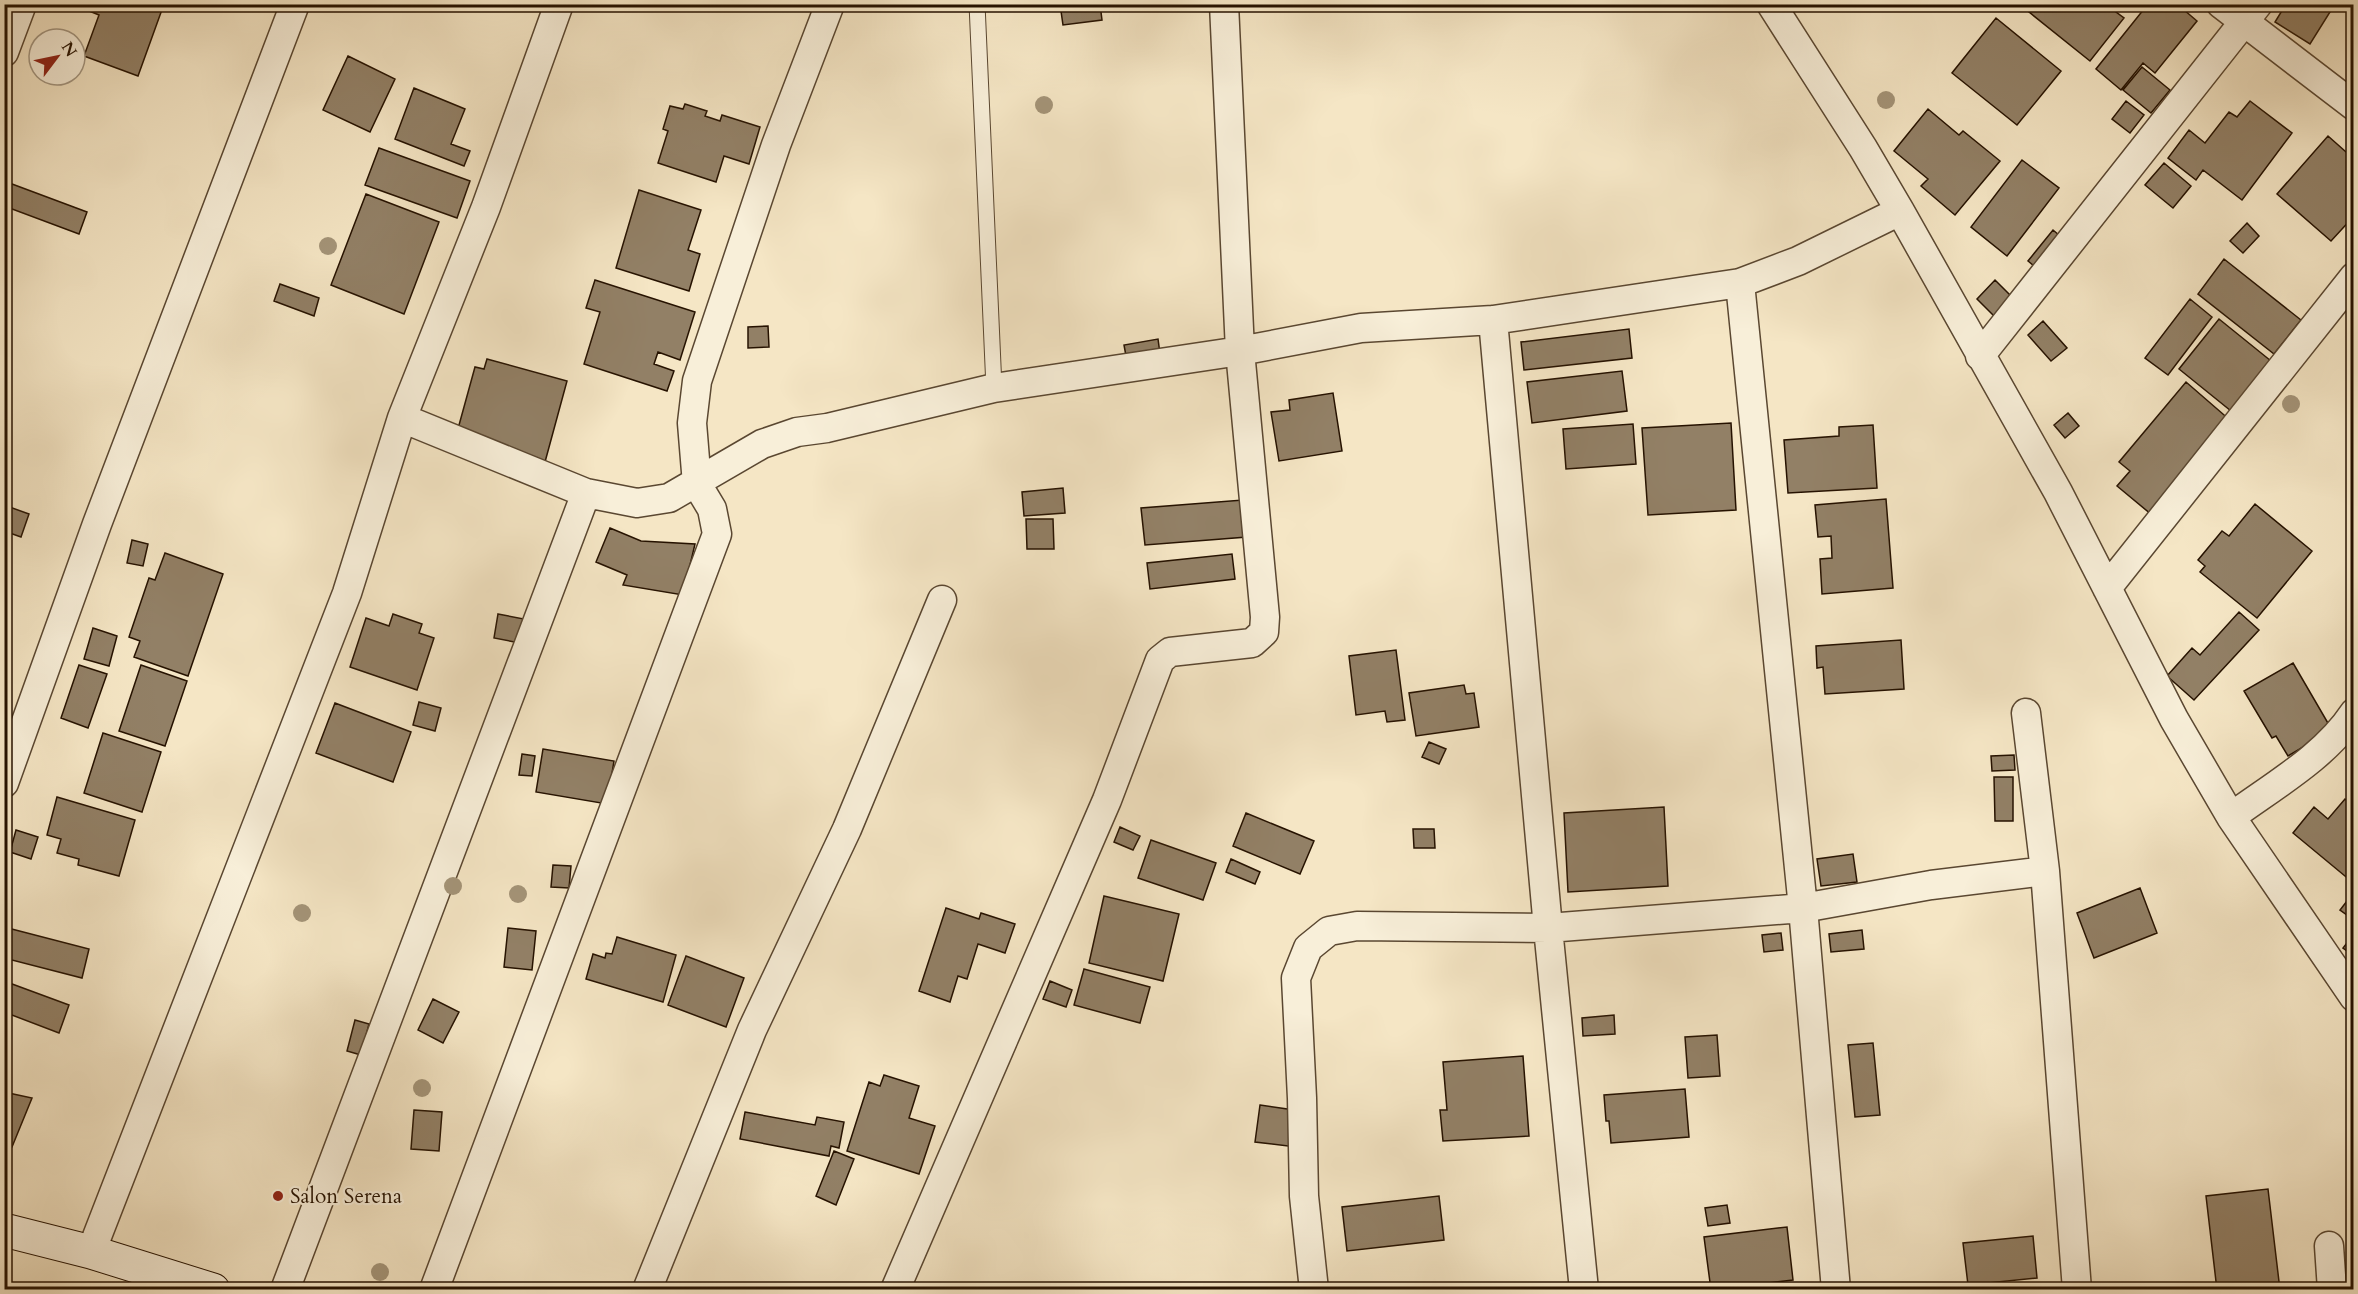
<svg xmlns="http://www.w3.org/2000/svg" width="2358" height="1294" viewBox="0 0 2358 1294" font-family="Cardo,serif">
<rect width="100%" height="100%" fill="#f5e6c5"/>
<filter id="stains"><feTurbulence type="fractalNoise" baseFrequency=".00333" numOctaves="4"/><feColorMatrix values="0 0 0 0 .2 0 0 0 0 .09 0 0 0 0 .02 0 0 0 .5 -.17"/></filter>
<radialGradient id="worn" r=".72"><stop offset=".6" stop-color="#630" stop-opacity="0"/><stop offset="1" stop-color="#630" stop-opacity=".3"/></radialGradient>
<path fill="#928066" stroke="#261200" stroke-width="1.5" d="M72 4H164L138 76 84 56 99 15Z
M1060 4H1100L1102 20 1063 25Z
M2019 4H2115L2112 9 2124 18 2090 61Z
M2148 4H2177L2197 21 2155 73 2143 63 2121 90 2096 69Z
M2286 4H2335L2310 44 2275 22Z
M1996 18 2061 71 2017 125 1952 73Z
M348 56 395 79 370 132 323 110Z
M2142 67 2170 90 2151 113 2123 90Z
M414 88 465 109 451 144 470 151 464 166 395 139Z
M2126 101 2144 115 2130 133 2112 119Z
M2250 101 2292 133 2242 200 2203 170 2196 180 2168 158 2189 130 2205 143 2229 112 2237 117Z
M685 104 707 111 705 116 720 121 722 115 760 127 749 164 724 156 716 182 658 163 668 131 663 129 670 106 683 109Z
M1928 109 1959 135 1963 131 2000 161 1955 215 1921 186 1928 179 1894 151Z
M2328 136 2354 159V216L2331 241 2277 194Z
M379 148 470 181 457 218 365 185Z
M2022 160 2059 188 2007 256 1971 227Z
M2164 163 2191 186 2173 208 2145 185Z
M4 181 87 212 79 234 4 206Z
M639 190 701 210 688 250 700 254 689 291 616 268Z
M366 194 439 222 404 314 331 285Z
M2247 223 2259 236 2243 253 2230 241Z
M2053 230 2066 241 2041 272 2028 261Z
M2224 259 2301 320 2274 354 2198 294Z
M595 280 695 312 680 360 658 352 654 364 674 371 667 391 584 364 600 312 586 308Z
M1995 280 2017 302 1999 321 1977 299Z
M280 284 319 298 314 316 274 301Z
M2190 299 2212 317 2168 375 2145 358Z
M2219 319 2276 365 2236 415 2179 369Z
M2043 321 2067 348 2051 361 2028 335Z
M768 326 769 347 748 348V327Z
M1629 329 1632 358 1524 370 1521 342Z
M1158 339 1161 361 1128 367 1124 345Z
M487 359 567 381 545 462 456 436 475 367 484 369Z
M1622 371 1627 411 1532 423 1527 382Z
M2186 382 2231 421 2152 515 2117 486 2130 471 2119 462Z
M1333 393 1342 451 1279 461 1271 412 1290 410 1289 400Z
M2068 413 2079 426 2065 438 2054 425Z
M1731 423 1736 510 1648 515 1642 428Z
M1633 424 1636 464 1566 469 1563 429Z
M1873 425 1877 488 1788 493 1784 440 1839 436V427Z
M1063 488 1065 513 1024 516 1022 492Z
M1886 499 1893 588 1822 594 1820 559 1832 558 1831 536 1818 537 1815 505Z
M1243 500 1247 537 1145 545 1141 508Z
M2255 504 2312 551 2257 618 2200 572 2205 566 2198 560 2222 531 2229 536Z
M4 505 29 514 21 537 4 531Z
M1026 519H1053L1054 549H1027Z
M610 528 641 541 695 544 683 595 623 585 627 575 596 562Z
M132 540 148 544 143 566 127 563Z
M165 553 223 574 188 676 134 657 140 641 129 637 149 578 155 580Z
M1232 554 1235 579 1150 589 1147 563Z
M2239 612 2259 630 2194 700 2167 676 2192 648 2200 655Z
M393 614 422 624 419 633 434 638 417 690 350 667 366 618 389 626Z
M498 614 524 619 520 643 494 638Z
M93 628 117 636 109 666 84 659Z
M1901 640 1904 689 1825 694 1823 667 1817 668 1816 646Z
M1396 650 1405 720 1387 722 1385 711 1356 715 1349 656Z
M2293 663 2332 730 2288 756 2276 736 2272 738 2244 691Z
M79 665 107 674 88 728 61 718Z
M141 665 187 681 165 746 119 731Z
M1464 685 1466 694 1474 693 1479 727 1416 736 1409 693Z
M419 702 441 708 435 731 413 725Z
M335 703 411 732 393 782 316 753Z
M103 733 161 752 142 812 84 793Z
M1429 742 1446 749 1439 764 1422 757Z
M543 749 614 761 607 804 536 792Z
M522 754 535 756 532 776 519 775Z
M2014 755 2015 770 1992 771 1991 756Z
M1994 777H2013V821H1995Z
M57 797 135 820 119 876 78 865 79 859 57 853 61 839 47 835Z
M2345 799 2354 806V877L2351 881 2293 833 2314 807 2328 819Z
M1664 807 1668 886 1568 892 1564 813Z
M1246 813 1314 841 1300 874 1233 846Z
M1120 827 1140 836 1133 850 1114 842Z
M1413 829H1434L1435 848H1414Z
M16 830 38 837 31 859 10 852Z
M1151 840 1216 863 1203 900 1138 878Z
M1853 854 1857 882 1821 886 1817 859Z
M1231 859 1260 872 1255 884 1226 872Z
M553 865 571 866 569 888 551 887Z
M2140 888 2157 933 2094 958 2077 913Z
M2354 892V920L2340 910Z
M1104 896 1179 914 1163 981 1089 963Z
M946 908 979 919 981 913 1015 924 1005 953 978 944 967 979 958 976 950 1002 919 991Z
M4 927 89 949 82 978 4 958Z
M508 928 536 931 532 970 504 967Z
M1862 930 1864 949 1831 952 1829 934Z
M1781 933 1783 950 1764 952 1762 935Z
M2354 934V956L2343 948Z
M617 937 676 955 663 1002 586 979 593 954 605 958 606 953 612 954Z
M686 956 744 978 726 1027 668 1005Z
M1084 969 1150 987 1140 1023 1074 1005Z
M4 981 69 1005 59 1033 4 1012Z
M1050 981 1072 990 1066 1007 1043 999Z
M433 999 459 1012 443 1043 418 1030Z
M1614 1015 1615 1034 1583 1036 1582 1018Z
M355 1020 369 1024 361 1055 347 1051Z
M1717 1035 1720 1076 1688 1078 1685 1037Z
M1873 1043 1880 1115 1855 1117 1848 1045Z
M1523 1056 1529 1136 1443 1141 1440 1110H1447L1443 1062Z
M884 1075 919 1086 909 1118 935 1126 919 1174 847 1151 869 1082 880 1086Z
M1685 1089 1689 1137 1611 1143 1609 1121H1606L1604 1095Z
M4 1092 32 1098 12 1147 4 1146Z
M1260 1105 1301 1111 1296 1147 1255 1142Z
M414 1110 442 1112 439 1151 411 1149Z
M745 1112 815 1125 817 1117 844 1122 839 1148 831 1146 829 1156 740 1139Z
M834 1151 854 1159 836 1205 816 1196Z
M2268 1189 2280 1290H2217L2206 1196Z
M1439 1196 1444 1240 1347 1251 1342 1207Z
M1727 1205 1730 1223 1708 1226 1705 1208Z
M1787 1227 1793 1280 1711 1290 1704 1237Z
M2033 1236 2037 1278 1968 1285 1963 1243Z
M1788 1283 1789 1290H1759V1287Z
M2035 1283V1290H1969V1286Z"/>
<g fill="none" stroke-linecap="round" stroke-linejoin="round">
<defs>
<path id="service" d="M977 4 994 388"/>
<path id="minor" d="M1771 4 1863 148 1900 211 2058 492 2174 719 2231 817 2354 997
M2221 4 2354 106
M4 52 22 4
M1740 283 1803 908 1836 1290
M1493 320 1548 928 1584 1290
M1980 356 2258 4
M402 418 586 493 637 503 669 498 762 444 797 432 827 428 994 388 1240 351 1361 328 1493 320 1740 283 1798 261 1900 211
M2107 588 2354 277
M2026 713 2045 871 2077 1290
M4 783 97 524 295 4
M2231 817C2273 786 2325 757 2354 713
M2329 1246 2332 1290
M91 1252 347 593 402 418 486 207 559 4
M285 1290 586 493
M434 1290 717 534 712 509 697 484 692 423 697 381 776 145 830 4
M647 1290 752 1030 847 829 942 600
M895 1290 1107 800 1160 660 1170 652 1252 643 1264 632 1265 617 1240 351 1224 4
M1314 1290 1304 1196 1302 1098 1296 978 1308 948 1329 931 1357 926 1548 928 1803 908 1931 885 2045 871"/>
<path id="secondary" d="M4 1230 91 1252 213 1290"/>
</defs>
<use href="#service" stroke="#5a4731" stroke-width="17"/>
<use href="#minor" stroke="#5a4731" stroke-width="31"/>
<use href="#secondary" stroke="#261200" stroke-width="35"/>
<use href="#service" stroke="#f8efd9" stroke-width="15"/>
<use href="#minor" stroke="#f8efd9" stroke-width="28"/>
<use href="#secondary" stroke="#f8efd9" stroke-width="33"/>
</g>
<g fill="#a49478">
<circle cx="1886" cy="100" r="9"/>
<circle cx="1044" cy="105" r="9"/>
<circle cx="328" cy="246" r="9"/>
<circle cx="2291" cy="404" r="9"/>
<circle cx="453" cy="886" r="9"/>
<circle cx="518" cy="894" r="9"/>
<circle cx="302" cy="913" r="9"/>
<circle cx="422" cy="1088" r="9"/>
<circle cx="380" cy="1272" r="9"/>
</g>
<circle fill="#8f2418" stroke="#f8efd9" stroke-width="2" cx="278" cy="1196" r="6"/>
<g text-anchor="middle" stroke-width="4.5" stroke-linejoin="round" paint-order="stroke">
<g font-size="21" fill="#261200" stroke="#f8efd9" text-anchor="start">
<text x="290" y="1203">Salon Serena</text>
</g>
</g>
<rect width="2358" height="1294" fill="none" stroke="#f5e6c5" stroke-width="24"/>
<rect x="6" y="6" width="2346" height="1282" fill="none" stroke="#261200" stroke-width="3"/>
<rect x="12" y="12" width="2334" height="1270" fill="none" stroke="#261200" stroke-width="1.5"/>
<g transform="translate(57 57) rotate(58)"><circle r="28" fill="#f8efd9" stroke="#a49782" stroke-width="1.5"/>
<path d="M0-4.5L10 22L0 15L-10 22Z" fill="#8f2418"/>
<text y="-9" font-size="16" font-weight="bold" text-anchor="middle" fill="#261200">N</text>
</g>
<rect width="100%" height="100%" filter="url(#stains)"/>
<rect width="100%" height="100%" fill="url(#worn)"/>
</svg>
